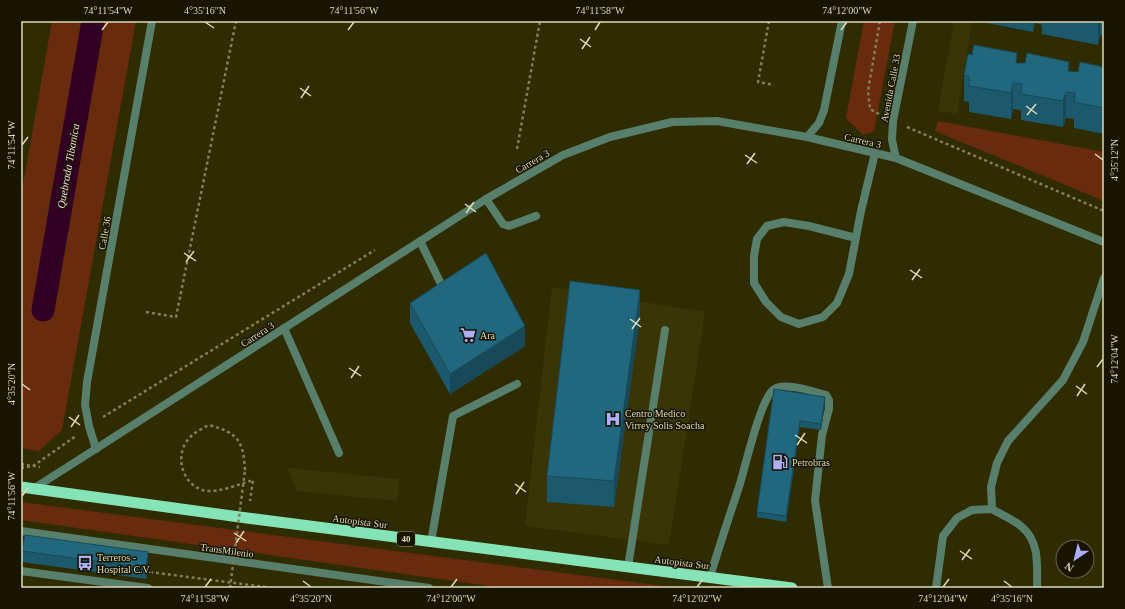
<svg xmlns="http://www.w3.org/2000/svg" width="1125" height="609" viewBox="0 0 1125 609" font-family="Georgia,serif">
<rect width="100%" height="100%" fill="#302c02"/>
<path fill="#3a3506" d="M954 21H972L957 114 938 111Z
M552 287 705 312 669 545 525 526Z
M288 468 399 479 397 501 296 491Z"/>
<path fill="#682b0e" d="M52 21H136L62 430 39 451 21 448V196Z
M864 21H895L874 131 863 135 846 118Z
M938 121 1104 152V201L935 131Z
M21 502 679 588H503L21 520Z"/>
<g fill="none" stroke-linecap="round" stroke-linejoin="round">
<path stroke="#320022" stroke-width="23" d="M43 310 93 21"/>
<path stroke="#837f57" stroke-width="2.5" stroke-dasharray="3 3" stroke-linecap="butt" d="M769 21 758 82 774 85
M879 114 870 109 868 91 880 21
M907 127 1104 211
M517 149 540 21
M146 312 176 317 236 21
M103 417 375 250
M21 464 40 467
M21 468 33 466 76 436
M245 470C243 440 238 433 209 425 199 430 189 435 184 446 175 466 189 492 211 491 226 490 240 484 253 480L250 501
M150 572 273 588
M230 587 234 588"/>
<path stroke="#577f6c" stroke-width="8" d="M486 199 503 224 509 226 536 216
M856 238 809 226 784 222 767 226 757 239 754 256V283L766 302 781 317 799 324 823 317 837 303 849 274 861 211 875 153
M420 241 442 286
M284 328 339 453
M21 531 429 588
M431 542 453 416 517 384
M628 567 665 330
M21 571 148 588
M710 577C719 547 729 517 739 487 745 468 760 401 773 390 784 381 814 392 826 395L829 400V409L822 435 815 501 828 588
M936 588 943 536 957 518 972 510 992 509
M1037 588C1037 566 1040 542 1022 527 1014 520 1002 515 992 509L991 487 997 463 1008 441 1063 380 1083 342 1104 278"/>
<path stroke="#577f6c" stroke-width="8" d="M96 449 89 426 85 405 87 382 152 21"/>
<path stroke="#577f6c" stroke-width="8" d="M807 137 819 123 824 110 842 21
M896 158 892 140 893 121 913 21
M33 489 486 199 563 155 610 137 672 122 717 121 807 137 896 158 1104 242"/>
<path stroke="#84e4b8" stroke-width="11" d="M21 487 247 518 792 588"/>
<path stroke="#837f57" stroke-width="2.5" stroke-dasharray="3 3" stroke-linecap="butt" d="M230 588 245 470"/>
</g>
<path fill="#1c596d" d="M977 21H1104V36L1100 35 1098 45 1042 34V25L1040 24 1035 23 1033 32Z
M1017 63 1069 71 1078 72 1104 67V134L1074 128V119L1066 118 1063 127 1021 120V110L1013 109 1011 119 969 112V102L964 101V75Z
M410 303 525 346 450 394 410 323Z
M640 316 614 507 547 502V476Z
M774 389 825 403 821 430 800 427 786 522 757 517V512Z
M22 551 148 563 146 579 22 562Z"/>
<path fill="#174959" d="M1033 21H1035L1033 32Z
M1098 21H1100V35L1098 45Z
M1013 83V109L1011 119V93Z
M1066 92V118L1063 127V101Z
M640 290V316L614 507V481Z
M525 326V346L450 394V374Z
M825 397V403L821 430V424Z
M800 421V427L786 522V516Z
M148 552V563L146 579V568Z"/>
<path fill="#21687f" stroke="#174959" d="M974 45 1017 53 1016 63H1025L1027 53 1069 62 1068 71 1078 72 1080 62 1104 67V108L1074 102 1075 93 1066 92 1063 101 1021 94 1022 84 1013 83 1011 93 969 86V76L964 75 968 54 972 55Z
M486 253 525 326 450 374 410 303Z
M570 281 640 290 614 481 547 476Z
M774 389 825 397 821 424 800 421 786 516 757 512Z
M25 535 148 552 146 568 22 551Z"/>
<path fill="none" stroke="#dedab6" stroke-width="1.5" d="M205 22 214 28M102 30 108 22M348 30 354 22M595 30 600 22M841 30 847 22M580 39 591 47M582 49 590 37M300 88 311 96M301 98 309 86M1026 106 1037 114M1027 115 1036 104M22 145 28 137M1095 154 1103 160M745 155 757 163M747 164 755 153M465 204 476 212M466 213 474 202M184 253 196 261M186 262 194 251M910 270 922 278M912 280 920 269M630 319 641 327M632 329 640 318M1097 367 1103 359M349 368 361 376M351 378 359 366M22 384 30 390M1076 386 1087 394M1077 396 1085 384M69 417 80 425M71 427 79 415M795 435 807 443M797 445 805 433M515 484 526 492M516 494 524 482M22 496 28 488M234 533 246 541M236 543 244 531M960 551 972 559M962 560 970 549M303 581 311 587M1004 581 1012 587M205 587 211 579M451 587 457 579M697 587 703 579M943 587 949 579"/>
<defs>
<symbol id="supermarket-bare" viewBox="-9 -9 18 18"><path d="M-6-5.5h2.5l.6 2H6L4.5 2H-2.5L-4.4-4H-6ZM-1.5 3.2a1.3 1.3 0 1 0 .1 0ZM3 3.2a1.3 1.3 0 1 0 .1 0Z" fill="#aeaefb" stroke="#171400" stroke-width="2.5" paint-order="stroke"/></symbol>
<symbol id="hospital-bare" viewBox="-9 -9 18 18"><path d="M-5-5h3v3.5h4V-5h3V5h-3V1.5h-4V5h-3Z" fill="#aeaefb" stroke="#171400" stroke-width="2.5" paint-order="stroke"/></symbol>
<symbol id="fuel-bare" viewBox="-9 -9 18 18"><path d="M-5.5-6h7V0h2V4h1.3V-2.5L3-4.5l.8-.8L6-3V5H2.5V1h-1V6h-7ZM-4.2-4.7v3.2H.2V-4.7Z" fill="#aeaefb" stroke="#171400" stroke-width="2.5" paint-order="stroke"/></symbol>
<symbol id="bus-bare" viewBox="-9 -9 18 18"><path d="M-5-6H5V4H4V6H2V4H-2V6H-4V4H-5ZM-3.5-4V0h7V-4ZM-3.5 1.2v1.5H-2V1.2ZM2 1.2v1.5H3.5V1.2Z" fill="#aeaefb" stroke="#171400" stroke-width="2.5" paint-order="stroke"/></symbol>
</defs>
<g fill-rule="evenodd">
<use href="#supermarket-bare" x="457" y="324" width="22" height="22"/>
<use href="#hospital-bare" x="602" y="408" width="22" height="22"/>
<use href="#fuel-bare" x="769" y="451" width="22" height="22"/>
<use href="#bus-bare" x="74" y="552" width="22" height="22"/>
</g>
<g text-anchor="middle" stroke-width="3" stroke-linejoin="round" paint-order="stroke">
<rect fill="#171400" stroke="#a29f7f" stroke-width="1" x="397" y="532" width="18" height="14" rx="3"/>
<g font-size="9" font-weight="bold" fill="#dedab6">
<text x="406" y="542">40</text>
</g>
<g font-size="10" fill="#dedab6" stroke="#171400">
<text transform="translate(890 88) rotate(-79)" y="4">Avenida Calle 33</text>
<text transform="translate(863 140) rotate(13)" y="4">Carrera 3</text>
<text transform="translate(532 161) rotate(-30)" y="4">Carrera 3</text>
<text transform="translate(104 233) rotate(-80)" y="4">Calle 36</text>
<text transform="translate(257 334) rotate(-33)" y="4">Carrera 3</text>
<text transform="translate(360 521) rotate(7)" y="4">Autopista Sur</text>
<text transform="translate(227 550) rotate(8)" y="4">TransMilenio</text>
<text transform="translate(682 562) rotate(7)" y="4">Autopista Sur</text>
</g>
<g font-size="10" fill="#dedab6" stroke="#171400" text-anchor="start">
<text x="480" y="339">Ara</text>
<text x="625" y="417">Centro Medico<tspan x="625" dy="12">Virrey Solis Soacha</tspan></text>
<text x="792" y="466">Petrobras</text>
<text x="97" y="561">Terreros -<tspan x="97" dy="12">Hospital C.V.</tspan></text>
</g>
<g font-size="11" font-style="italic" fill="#fbcfe8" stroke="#171400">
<text transform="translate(68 166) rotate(-80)" y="4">Quebrada Tibaníca</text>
</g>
</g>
<rect width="1125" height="609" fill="none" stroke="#171400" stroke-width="44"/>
<g transform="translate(1075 559) rotate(215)"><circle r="19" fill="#171400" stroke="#676349"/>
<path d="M0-3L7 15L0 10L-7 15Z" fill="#aeaefb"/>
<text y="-6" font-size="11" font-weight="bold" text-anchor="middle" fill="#dedab6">N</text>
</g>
<rect x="22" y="22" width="1081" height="565" fill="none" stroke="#dedab6" stroke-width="1.5"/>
<g font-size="10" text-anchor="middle" fill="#dedab6">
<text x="108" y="14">74°11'54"W</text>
<text x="205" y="14">4°35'16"N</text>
<text x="354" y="14">74°11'56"W</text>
<text x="600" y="14">74°11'58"W</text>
<text x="847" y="14">74°12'00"W</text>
<text transform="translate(11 145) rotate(-90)" y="4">74°11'54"W</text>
<text transform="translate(1114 160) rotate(-90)" y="4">4°35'12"N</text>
<text transform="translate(1114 359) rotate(-90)" y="4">74°12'04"W</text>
<text transform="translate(11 384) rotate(-90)" y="4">4°35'20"N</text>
<text transform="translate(11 496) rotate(-90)" y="4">74°11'56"W</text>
<text x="205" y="602">74°11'58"W</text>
<text x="311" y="602">4°35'20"N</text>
<text x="451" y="602">74°12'00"W</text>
<text x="697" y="602">74°12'02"W</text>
<text x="943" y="602">74°12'04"W</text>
<text x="1012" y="602">4°35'16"N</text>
</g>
</svg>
